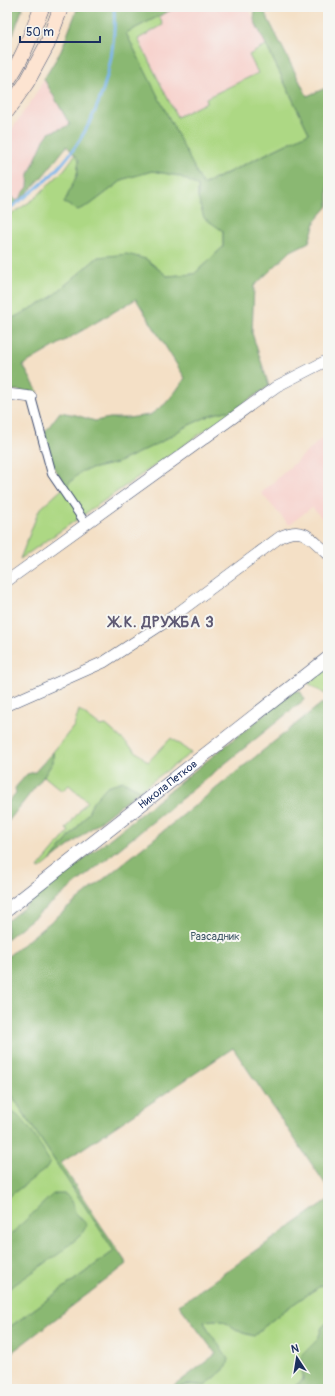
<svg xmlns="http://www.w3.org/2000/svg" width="335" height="1396" viewBox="0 0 335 1396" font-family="Pangolin,sans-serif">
<rect width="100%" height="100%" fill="#f6f6f2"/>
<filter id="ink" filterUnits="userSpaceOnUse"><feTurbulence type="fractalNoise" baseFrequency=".025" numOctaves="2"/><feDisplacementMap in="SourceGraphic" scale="8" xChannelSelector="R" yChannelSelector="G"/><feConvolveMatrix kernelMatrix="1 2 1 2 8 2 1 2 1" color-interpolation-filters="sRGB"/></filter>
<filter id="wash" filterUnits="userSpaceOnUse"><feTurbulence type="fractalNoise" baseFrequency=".012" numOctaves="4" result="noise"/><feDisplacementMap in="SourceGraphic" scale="16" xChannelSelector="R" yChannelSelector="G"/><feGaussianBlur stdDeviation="0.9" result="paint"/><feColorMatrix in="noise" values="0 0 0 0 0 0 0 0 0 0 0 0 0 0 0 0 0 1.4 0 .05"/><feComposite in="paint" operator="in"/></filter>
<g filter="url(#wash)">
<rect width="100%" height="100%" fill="#f4e0c6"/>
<path fill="#f7d0cb" d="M177 7H248L309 133 202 185 126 33Z
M44 79 70 125 49 133 44 140 29 174 28 187 17 201 7 194V136L34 97Z
M328 433V525L312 507 289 525 261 493Z"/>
<path fill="#add884" stroke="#648471" d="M159 16 163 25 138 39 177 117 207 102 206 98 258 73 249 55 266 45 309 133 202 185 126 33Z
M75 155 79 159 77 175 64 203 91 204 124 179 152 171 179 176 198 186V198L223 231V247L194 274 167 276 146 259 98 257 49 299 7 321V217L34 199 64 170Z
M236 409 20 559 39 510 82 471 117 463 161 442 185 427 213 414Z
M324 671H328V696L308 683Z
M79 710 100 726 106 725 148 762 171 738 191 753 140 790 123 781 93 802 88 813 76 829 50 861 40 869 38 868 69 831 66 829 87 801 69 785 62 791 44 776 53 762V752L74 726Z
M7 1088 114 1251 7 1329Z
M328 1281V1322L322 1327 318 1339 301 1356 303 1380 291 1389H178C185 1383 196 1385 205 1386L227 1367 215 1340 208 1330 204 1322C222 1317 225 1323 239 1331 243 1334 249 1334 254 1336 277 1314 302 1298 328 1281Z"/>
<path fill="#8ab872" stroke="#527468" d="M7 7H23L14 32 7 45Z
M78 7H177L126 33 203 185 309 133 254 20 255 8 262 7 307 96 328 87V206L316 220 309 242 291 251 254 286 252 333 269 386 236 409 213 414 185 427 161 442 117 463 82 471 66 486 53 466 44 433 60 412 76 415 95 421 110 418H128L150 415 165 404 176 391 185 378 136 299 23 365 38 392 11 390 7 385V321L49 299 98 257 127 254 146 259 167 276 194 274 223 247V231L204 218 198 198V186L179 176 152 171 124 179 91 204 78 210 64 203 77 175 79 160 67 146C49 168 32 193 7 208V194L17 201 28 187 29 174 44 140 49 133 70 125 44 79 61 51Z
M294 691H300L303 696 304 700 7 939V921Z
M322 703 328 710V1188L233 1048 61 1163 94 1215 127 1264 7 1356V1329L114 1251 7 1088V957Z
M53 752V762L44 776 7 823V803L16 793 15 788 27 774 35 772Z
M123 781 140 790 50 861 76 829 88 813 93 802 107 786Z
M7 1110C25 1114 40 1146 50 1162L47 1168 7 1198Z
M53 1194H65L70 1198 73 1203 75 1212 87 1225 81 1235 60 1253 7 1290V1238Z
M328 1200V1281C302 1298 277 1314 254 1336 249 1334 243 1334 239 1331 226 1323 221 1317 204 1322L208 1330 229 1359 227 1367 205 1386C198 1385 189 1383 182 1386 177 1388 175 1389 170 1389L216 1354 179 1305Z
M328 1322V1389H291L303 1380 301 1356 318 1339 322 1327Z"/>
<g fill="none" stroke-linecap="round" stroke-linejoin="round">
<path stroke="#78b4ea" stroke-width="3" d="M7 210C26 197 45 183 61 165 98 123 117 63 114 7"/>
</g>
</g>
<g filter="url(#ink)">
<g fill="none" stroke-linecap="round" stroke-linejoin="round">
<defs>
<path id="pedestrian" d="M31 397 52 474 86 524"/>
<path id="minor" d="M7 394 31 397
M7 581 277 386 328 360
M7 705 104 662 167 621 280 537C304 525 311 539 328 554"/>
<g id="tertiary">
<path id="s1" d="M7 910 328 658"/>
</g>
<path id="secondary" d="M7 81C23 59 32 32 42 7
M7 111 27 82 47 45 61 7"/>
</defs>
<use href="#pedestrian" stroke="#3c4a6e" stroke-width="10"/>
<use href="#minor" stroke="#3c4a6e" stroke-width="12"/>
<use href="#tertiary" stroke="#3c4a6e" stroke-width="14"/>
<use href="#secondary" stroke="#3c4a6e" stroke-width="16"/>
<use href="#pedestrian" stroke="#fff" stroke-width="8"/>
<use href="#minor" stroke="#fff" stroke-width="11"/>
<use href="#tertiary" stroke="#fff" stroke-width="13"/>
<use href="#secondary" stroke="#fde4d1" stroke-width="15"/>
</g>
</g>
<g text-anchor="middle" stroke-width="4" stroke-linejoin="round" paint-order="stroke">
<g font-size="11" fill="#1b2f5e" stroke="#f6f6f2">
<text dy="4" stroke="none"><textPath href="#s1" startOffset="204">Никола Петков</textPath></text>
</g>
<g font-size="11" fill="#405968" stroke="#f6f6f2">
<text x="215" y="940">Разсадник</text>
</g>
<g font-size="15" font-weight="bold" letter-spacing="1" fill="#5e5973" stroke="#f6f6f2">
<text x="162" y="627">Ж.К. ДРУЖБА 3</text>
</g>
</g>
<rect width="335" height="1396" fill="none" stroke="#f6f6f2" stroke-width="24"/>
<g transform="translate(297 1358) rotate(348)" stroke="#f6f6f2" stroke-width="3" paint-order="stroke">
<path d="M0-3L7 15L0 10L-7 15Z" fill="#1b2f5e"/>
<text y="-6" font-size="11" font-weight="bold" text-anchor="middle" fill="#1b2f5e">N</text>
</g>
<path d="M20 36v6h80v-6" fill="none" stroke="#1b2f5e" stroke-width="2"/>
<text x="26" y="36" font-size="12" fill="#1b2f5e" stroke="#f6f6f2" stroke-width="3" paint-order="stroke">50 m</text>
</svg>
